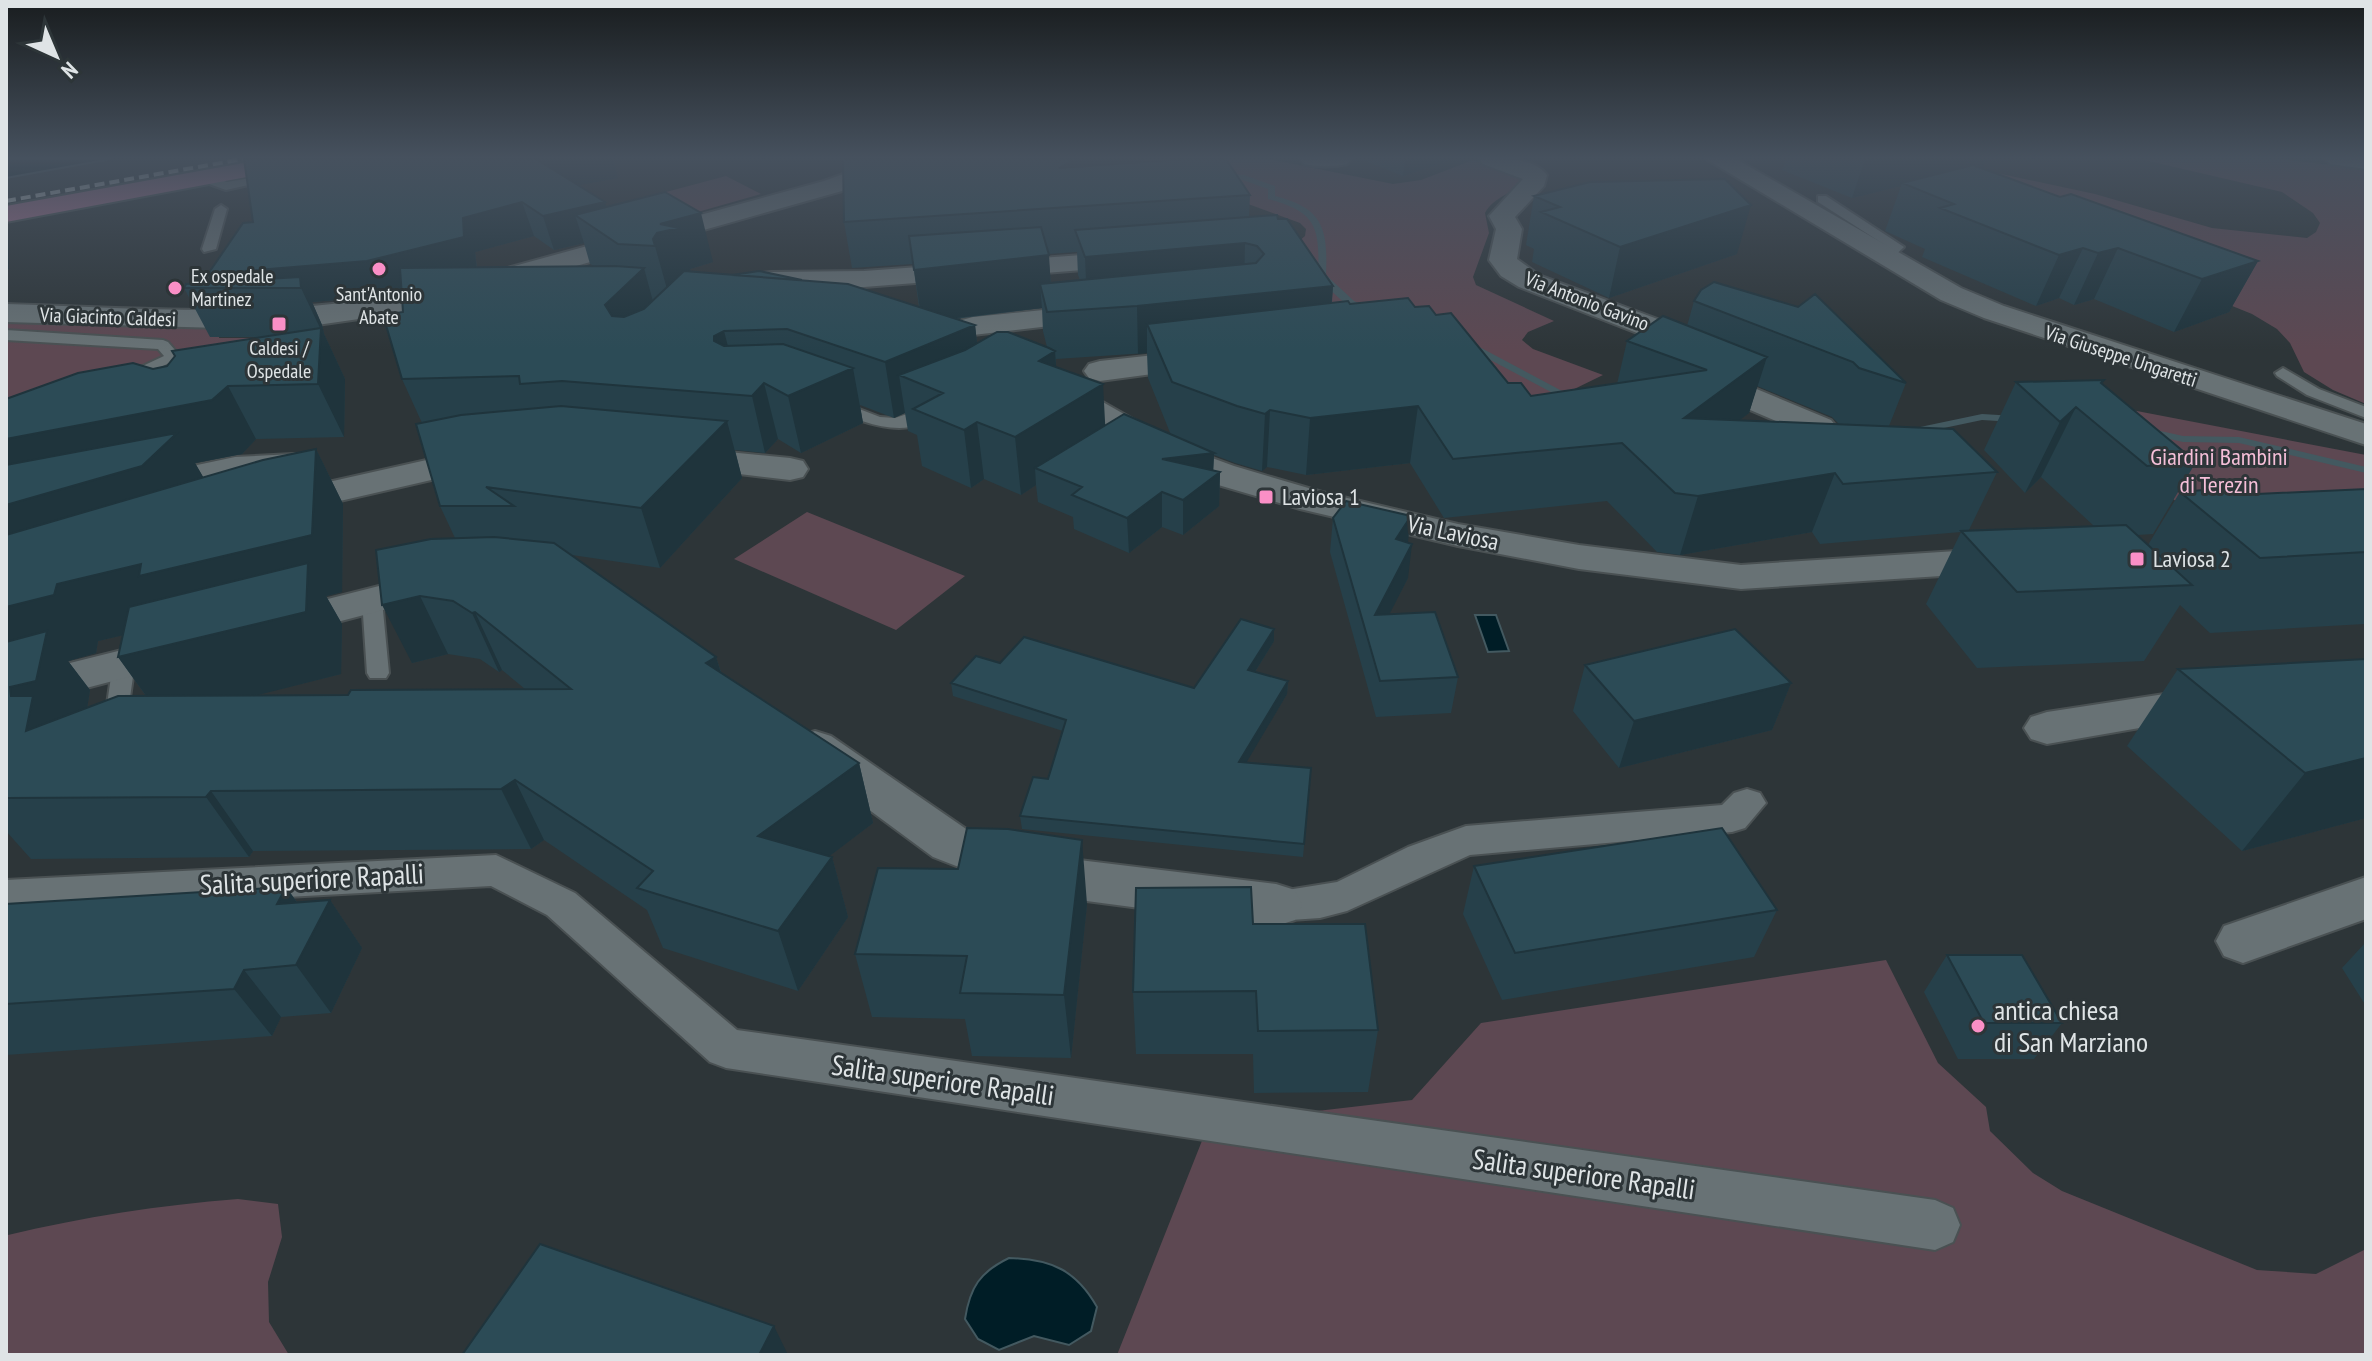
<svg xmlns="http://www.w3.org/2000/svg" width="2372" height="1361" viewBox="0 0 2372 1361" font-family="'PT Sans Narrow',sans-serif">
<rect width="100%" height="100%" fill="#2d3538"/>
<path fill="#5d4852" d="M1125 159H1269L1393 184 1421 180 1473 160 1524 178C1515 194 1494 196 1485 213L1489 233 1473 277 1476 285 1554 321 1528 332 1522 340 1533 349 1603 375 1562 395 1542 399 1487 381 1333 317 1298 242 1305 236 1306 229 1300 223Z
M2140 159H2280L2366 169V404L2333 390 2304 372 2290 343 2277 329 2252 314 2106 255 1992 172 2095 194 2212 228 2307 238 2316 232 2320 223 2313 213 2282 192Z
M726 176 761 194 638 229 606 208Z
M6 319 219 328V338H252L235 351 6 442Z
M2116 407 2366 455V502L2213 515 2174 500 2141 462Z
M807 512 965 576 896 630 734 559Z
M1886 960 1938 1063 1986 1107 1990 1131 2033 1173 2062 1191 2257 1270 2316 1274 2366 1249V1355H1117L1215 1108 1291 1114 1412 1100 1481 1023Z
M238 1199 278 1204 282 1237 268 1282 269 1322 289 1355H6L8 1235C83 1217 160 1205 238 1199Z"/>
<path fill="#001d26" stroke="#435960" stroke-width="2" d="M6 159H111L6 178Z
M1475 615H1496L1509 651 1488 652Z
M1009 1258C1051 1259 1076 1270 1097 1307L1091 1331 1069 1345 1034 1336 999 1350 978 1339 965 1319C970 1287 980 1272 1009 1258Z"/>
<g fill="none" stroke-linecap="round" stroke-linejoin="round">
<path fill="#435960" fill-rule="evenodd" d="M1222 173 1244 175 1275 186V196C1323 208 1328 228 1326 275L1354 301 1371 309V313C1350 313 1331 291 1318 276 1320 227 1317 212 1268 199V189L1240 179 1219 177 1218 175Z
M1464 342H1470L1577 399 1576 401H1568L1464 346Z
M1982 414 2015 416 2020 419 2015 422 1982 420 1901 437 1896 434 1901 431Z
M2147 428 2183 436 2239 437 2366 467V473L2239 443 2183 442 2143 433 2142 431Z"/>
<defs>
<path id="service" d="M202 173 227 182 274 174 280 178 226 190 198 180 196 177Z
M1818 196H1826L1904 247 1890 260H1880L1878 257 1888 247 1818 202Z
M221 205 227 209 216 249 204 252 202 249 215 209Z
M6 330 163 340 168 342 181 357 125 385 117 380 119 377 164 356 158 349 6 340Z
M2283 368 2319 389 2366 407V418L2307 395 2277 376 2275 373Z
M836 400 880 417 895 418 934 405 942 410C911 443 865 423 830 409L828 405 830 401Z
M372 594 382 600 389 673 386 678H370L367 673 362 600Z
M124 656 132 658 135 663 126 725 123 731H107L104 725 113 663 116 658Z"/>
<path id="pedestrian" d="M1747 789 1760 793 1766 803 1745 828 1732 832 1470 855 1347 911 1320 918 1276 921 1262 916 1256 905 1262 894 1337 882 1408 847 1466 826 1722 805 1734 793Z
M496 855 575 893 737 1030 1935 1200 1953 1208 1960 1225 1953 1242 1935 1250 726 1068 710 1062 547 915 491 886 6 912V880Z"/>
<path id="minor" d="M885 159H920L916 164 842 191 498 288 488 291 478 288 474 282 478 276 824 181Z
M1300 159H1351L1347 164C1334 167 1317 167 1304 164Z
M1479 159C1500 159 1533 156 1547 175L1544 186 1515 217 1522 229 1517 259 1539 275 1671 324 1687 337 1675 355 1831 420 1844 436 1839 443 1790 451 1778 448 1773 441 1778 434 1797 430 1650 367 1639 353 1655 340 1519 287 1501 276 1489 260 1496 229 1489 216 1523 179 1483 164Z
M1137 251 1147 253 1151 259 1147 265 864 287 771 288 669 302 631 315 621 312 616 306 621 300 664 285 771 272 864 271Z
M410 292 420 295 423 299 470 302 475 308 470 314 460 317 380 316 310 326 259 329 6 322V304C142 308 276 320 410 292Z
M1073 307 1084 310 1088 316 1084 322 973 335 962 332 958 326 962 320 973 317Z
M1209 349 1220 351 1225 358 1220 365 1100 381 1089 378 1084 371 1089 364 1100 361Z
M1053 377 1064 380 1182 447 1234 466 1322 492 1458 524 1579 545 1741 565 2003 548 2017 552 2023 560 2017 568 2003 572 1741 589 1579 569 1458 546 1300 509 1208 482 1158 461 1042 394 1037 387 1042 380Z
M489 446 501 450 507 457 501 464 279 515 266 512 260 504 266 496Z
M677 447 790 458 803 461 808 469 803 477 790 480 665 465 659 458 665 451Z
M293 454 306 457 311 465 306 473 235 479 144 498 131 495 126 487 131 479 235 457Z
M438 571 452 574 458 583 452 592 276 638 261 634 255 625 261 616Z
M182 635 197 639 203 649 197 659 6 709V679Z
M2210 687 2226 691 2232 702 2226 713 2047 744 2031 739 2024 728 2031 717 2047 712Z
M815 731 831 736 969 831 1030 854 1276 884 1295 890 1302 905 1295 920 1276 926 1026 893 933 857 799 758 792 747 799 736Z
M2366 877V919L2243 963 2224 956 2216 941 2224 926Z"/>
<path id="tertiary" d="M1706 159H1736L1961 288 2004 306 2366 424V445L1984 318 1941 300Z
M2326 159H2366V169L2330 164Z"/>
<path id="primary" d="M265 159H317L313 164 305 166 6 222V206Z"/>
</defs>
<use href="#service" stroke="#4a5153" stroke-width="4"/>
<use href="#pedestrian" stroke="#4a5153" stroke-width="4"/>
<use href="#minor" stroke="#4a5153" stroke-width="4"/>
<use href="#tertiary" stroke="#4a5153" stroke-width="4"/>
<use href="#primary" stroke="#4a5153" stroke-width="4"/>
<use href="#service" fill="#687275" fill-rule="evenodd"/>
<use href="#pedestrian" fill="#687275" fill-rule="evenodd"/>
<use href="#minor" fill="#687275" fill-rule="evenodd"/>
<use href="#tertiary" fill="#687275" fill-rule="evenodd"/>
<use href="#primary" fill="#a56f8e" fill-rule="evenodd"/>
<path stroke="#bdc2c4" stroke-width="4" stroke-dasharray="10 5" stroke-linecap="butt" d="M6 201 243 159"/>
</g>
<path fill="#26404a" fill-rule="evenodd" d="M244 159H613L618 178 578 185 607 207 713 262 690 269 691 272 802 281 919 307 913 264 852 268 844 222 843 159H1146L1141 162 1250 195 1249 217 1278 219 1333 286 1332 302 1415 307 1436 315 1508 383 1531 396 1617 384 1627 341 1687 326 1694 301 1701 290 1906 383 1889 426 1997 472 1969 530 2094 526 2041 477 2025 493 1984 450 2016 382 2104 380 2102 383 2196 462 2153 534 2137 535 2148 545 2180 492 2236 495 2366 489V621L2364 624 2210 633 2180 605 2144 661 1977 668 1926 604 1961 532 1820 544 1812 532 1680 555 1657 552 1607 501 1444 518 1410 463 1306 475 1267 467 1262 471 1235 463 1214 455 1213 470 1220 472 1219 506 1183 535 1162 527 1129 553 1074 529 1073 517 1038 502 1036 485 1021 495 984 479 971 488 922 466 917 435 908 431 905 413 894 418 860 405 863 423 801 453 778 439 765 453 735 450 742 478 660 568 572 555 716 657 721 672 859 763 873 823 829 856 832 857 848 917 798 991 663 948 647 910 544 840 531 849 253 851 249 857 31 859 6 831V399L167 366 262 337H210L184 288 213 283 208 274 253 222ZM534 236 554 250 584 243 590 264 594 266 477 267 475 252ZM1077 252 1078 275 1080 280 1051 283 1048 254ZM402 291V379L422 423 440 506 455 538 376 550 412 663 448 654 480 659 499 672 502 670 525 689 348 695H256L341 674 342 624 326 596 342 592 343 504 316 449 203 477 195 463 242 454 256 439 344 437 345 379 324 334 322 325 312 302 382 296ZM1042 308 1043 331 1047 347 977 343 975 325 955 319ZM1147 353 1148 378 1171 435 1105 426 1056 367V359ZM1757 386 1832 417 1839 424 1739 420 1749 413ZM123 635 118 657 146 696 87 708 90 690 68 661 96 653 98 641Z
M1360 159H1453L1403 176Z
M1786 159H1986L1983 166 1978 167 2060 197 2258 261 2229 312 2174 332 2094 299 2074 305 2059 298 2036 306 1922 257 1925 249 1885 231 1901 186 1852 198 1782 170Z
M1534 196 1737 254 1609 298 1532 262 1534 249 1526 245Z
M1333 518 1408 543V578L1389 614 1458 677 1451 713 1376 717 1330 552Z
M1274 629V641L1255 672 1288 681 1287 694 1246 762 1311 768 1303 857 1022 829 1020 816 1048 779 1063 731 953 696 951 683 1000 663 1194 688Z
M1585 665 1791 683 1772 730 1619 768 1573 711Z
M2178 669 2366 818 2242 851 2127 746Z
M1474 866 1777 910 1754 957 1502 1000 1463 914Z
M286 887 297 902 330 900 362 948 331 1013 281 1017 272 1036 6 1055V904Z
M1087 904 1071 1058 972 1056 965 1019 872 1017 855 954Z
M1253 924 1378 1030 1368 1092 1254 1093 1253 1054H1136L1133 992Z
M2366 942V1006L2342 968Z
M1947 955 2062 1023 2034 1059H1958L1924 992Z"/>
<path fill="#1f343c" d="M535 159H613L618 178 546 191Z
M1075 159H1146L1070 207 1059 168Z
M1405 159H1453L1403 176Z
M1865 159H1986L1983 166 1907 185 1902 183 1901 186 1852 198Z
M522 202 534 236 475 252 477 272 382 296 312 302 322 325 324 334 345 379 344 437 318 384 321 330 301 288H215L208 274 463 218Z
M605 202 615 236 575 215 584 243 554 250 543 216Z
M1751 205 1737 254 1609 298 1620 247Z
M701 213 713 262 690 269 692 278 667 289 653 239 660 224Z
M6 226 8 229 9 269H6Z
M1245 243 1244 288 1087 303 1085 257Z
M2083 248 2059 298 2036 306 2059 255Z
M2118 248 2094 299 2074 305 2098 253Z
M1049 255 1052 306 1040 284 1042 308 922 322 914 270Z
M2258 261 2229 312 2174 332 2202 279Z
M644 268 658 320 622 358 605 305Z
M1333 286 1329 333 1147 324V353L1138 354 1137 306Z
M975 325 981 379 899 375 905 413 894 418 885 362Z
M724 331 738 385 728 390V396L714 341V336Z
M1055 351 1059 407 1039 361Z
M1767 357 1749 413 1667 475 1684 418Z
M853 368 863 423 801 453 788 396Z
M764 383 778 439 765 453 752 396Z
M1103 384 1106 440 1035 468 1036 485 1021 495 1015 437Z
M228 386 256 439 242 454 195 463 209 487 6 573V439Z
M1418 406 1410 463 1306 475 1310 418Z
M2076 407 2041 477 2025 493 2060 422Z
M1270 410 1267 467 1262 471 1265 414Z
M727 421 742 478 660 568 641 508Z
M977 422 984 479 971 488 964 430Z
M316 449 343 504 342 592 326 596 342 624 341 674 163 719 118 657 171 624 98 641 96 653 68 661 90 690 82 740 26 731 11 696 6 677V607Z
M1214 453 1213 477 1220 472 1219 506 1183 535V500L1162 459Z
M1835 473 1812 532 1680 555 1698 496Z
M1162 492V527L1129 553 1127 518Z
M1411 516 1407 550 1396 539Z
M1412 544 1408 578 1371 650 1375 615Z
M420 596 448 654 412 663 382 605Z
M475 612 502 670 499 672 472 613Z
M1274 629V641L1248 683V670Z
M716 657 734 716 706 663Z
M1288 681 1287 694 1239 775V762Z
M1791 683 1772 730 1619 768 1634 721Z
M2366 758V818L2242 851 2305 773Z
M859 763 873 823 777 896 758 836Z
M515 780 544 840 531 849 501 789Z
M211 791 253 851 249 857 206 797Z
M1082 840 1087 904 1071 1058 1064 995Z
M832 857 848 917 798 991 778 931Z
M286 887 315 928 330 900 362 948 331 1013 296 965 277 904Z
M244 970 281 1017 272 1036 234 989Z
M774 1326 788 1355H759Z"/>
<path fill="#2c4b56" stroke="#1f343c" stroke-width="2" d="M244 159H536L605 202 543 216 522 202 463 218 464 237 367 261 208 274 243 223 253 222Z
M843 159H1075L1059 168 1185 159H1226L1250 195 844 222Z
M1973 165 2060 197 2071 194 2258 261 2202 279 2118 248 2098 253 2083 248 2059 255 1940 208 1954 204 1902 183Z
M1725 179 1751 205 1620 247 1541 212 1560 207 1534 196 1590 182Z
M665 192 701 213 660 224 679 228 657 233 653 239 655 246 618 244 575 215Z
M1277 215 1278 219H1287L1333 286 1137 306 1047 312 1040 284 1256 263 1264 254 1257 246 1245 243 1085 257 1075 230Z
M1041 227 1049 255 914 270 909 236Z
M615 266 644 268 605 305 612 316 624 317 644 309 684 271 848 284 975 325 885 362 787 329 724 331 714 336V341L724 346 783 344 853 368 788 396 764 383 752 396 562 381 520 384 519 376 402 379 383 315 403 312 400 268Z
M759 271 802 280 732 275Z
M300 277 301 288H184L186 284Z
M1714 282 1798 307 1815 294 1906 383 1859 368 1853 362 1694 301 1701 290Z
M1408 298 1415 307 1429 306 1436 315 1451 313 1508 383H1521L1531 396 1707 370 1627 341 1663 316 1767 357 1684 418 1953 429 1997 472 1843 484 1835 473 1698 496 1675 493 1622 443 1453 459 1418 406 1310 418 1270 410 1265 414 1237 406 1172 382 1147 324 1348 301 1350 304Z
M321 328 318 384 228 386 212 400 6 439V399L78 373 133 363 153 369 167 366 175 356 172 351Z
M997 332H1008L1049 348 1055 351 1039 361 1103 384 1015 437 977 422 964 430 913 409 943 393 899 375 965 350Z
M2104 380 2101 383 2196 462 2147 466 2076 407 2060 422 2016 382Z
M561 406 727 421 641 508 486 487 514 506H440L416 424 461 415Z
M1124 414 1214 453 1162 459 1220 472 1183 500 1162 492 1127 518 1072 495 1082 487 1035 468Z
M177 433 142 466 6 505V465Z
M316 449 312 535 139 576 141 564 57 584 54 595 6 607V535L263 460Z
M2227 488 2236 495 2366 489V552L2260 558 2180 492Z
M1346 501 1411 516 1396 539 1412 544 1375 615 1435 612 1458 677 1380 681 1333 518Z
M2126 525 2192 585 2017 592 1961 531Z
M494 537 554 543 716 657 706 663 859 763 758 836 832 857 778 931 637 888 653 871 515 780 501 789 211 791 206 797 6 798V642L47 631 36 681 10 687 11 696H33L26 731 118 696 348 695 351 690 571 689 475 612 472 613 453 601 420 596 382 605 376 550 431 539Z
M308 563 306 612 118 657 129 607Z
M1241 619 1274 629 1248 670 1288 681 1239 762 1311 768 1304 844 1020 816 1033 777 1048 779 1066 720 951 683 976 656 1000 663 1024 637 1194 688Z
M1735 629 1791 683 1634 721 1585 665Z
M2366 659V758L2305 773 2178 669Z
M967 828 1008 829 1082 840 1064 995 960 993 967 956 855 954 878 868 958 869Z
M1722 828 1777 910 1515 953 1474 866Z
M286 887 277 904 330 900 296 965 244 970 234 989 6 1004V904Z
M1251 887 1253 924H1365L1378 1030 1258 1031 1256 991 1133 992 1136 888Z
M1947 955H2022L2062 1023H1984Z
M540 1244 774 1326 759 1355H462Z"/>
<linearGradient id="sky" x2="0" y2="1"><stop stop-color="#191d1f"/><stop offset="0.45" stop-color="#46515e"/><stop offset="1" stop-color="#46515e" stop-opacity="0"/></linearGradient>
<rect width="2372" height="350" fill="url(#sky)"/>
<g fill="#fa8fc6" stroke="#2d3538" stroke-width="3">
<circle cx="379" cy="269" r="8"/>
<circle cx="175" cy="288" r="8"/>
<rect x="271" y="316" width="16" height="16" rx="4"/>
<rect x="1258" y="489" width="16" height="16" rx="4"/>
<rect x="2129" y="551" width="16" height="16" rx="4"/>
<circle cx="1978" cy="1026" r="8"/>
</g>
<g text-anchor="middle" stroke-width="6" stroke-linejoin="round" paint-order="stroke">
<g font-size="20" fill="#dfe4e6" stroke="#2d3538">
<text x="191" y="283" text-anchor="start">Ex ospedale<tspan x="191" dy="23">Martinez</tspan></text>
<text x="379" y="301">Sant'Antonio<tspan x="379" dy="23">Abate</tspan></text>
<text x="279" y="355">Caldesi /<tspan x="279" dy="23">Ospedale</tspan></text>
</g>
<g font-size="20" fill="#dfe4e6" stroke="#2d3538">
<text transform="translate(1587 301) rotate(21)" y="7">Via Antonio Gavino</text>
<text transform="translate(108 317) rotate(2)" y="7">Via Giacinto Caldesi</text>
<text transform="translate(2121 356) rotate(18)" y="7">Via Giuseppe Ungaretti</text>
</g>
<g font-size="24" fill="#f5bfd8" stroke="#2d3538">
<text x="2219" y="465">Giardini Bambini<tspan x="2219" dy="28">di Terezin</tspan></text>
</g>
<g font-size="24" fill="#dfe4e6" stroke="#2d3538" text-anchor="start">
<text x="1282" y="505">Laviosa 1</text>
<text x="2153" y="567">Laviosa 2</text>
</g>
<g font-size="24" fill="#dfe4e6" stroke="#2d3538">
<text transform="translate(1453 533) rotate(12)" y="8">Via Laviosa</text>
</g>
<g font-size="28" fill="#dfe4e6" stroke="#2d3538">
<text transform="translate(312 879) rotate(-3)" y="10">Salita superiore Rapalli</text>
<text transform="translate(943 1080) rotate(8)" y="10">Salita superiore Rapalli</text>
<text transform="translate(1584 1174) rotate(8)" y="10">Salita superiore Rapalli</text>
</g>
<g font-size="28" fill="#dfe4e6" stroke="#2d3538" text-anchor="start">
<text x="1994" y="1020">antica chiesa<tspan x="1994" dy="32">di San Marziano</tspan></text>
</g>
</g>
<rect width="2372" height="1361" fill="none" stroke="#dfe4e6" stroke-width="16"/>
<g transform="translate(56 56) rotate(136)" stroke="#2d3538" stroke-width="6" paint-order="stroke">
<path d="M0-6L14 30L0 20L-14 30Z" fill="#dfe4e6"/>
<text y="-12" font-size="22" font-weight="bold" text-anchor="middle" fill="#dfe4e6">N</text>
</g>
</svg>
